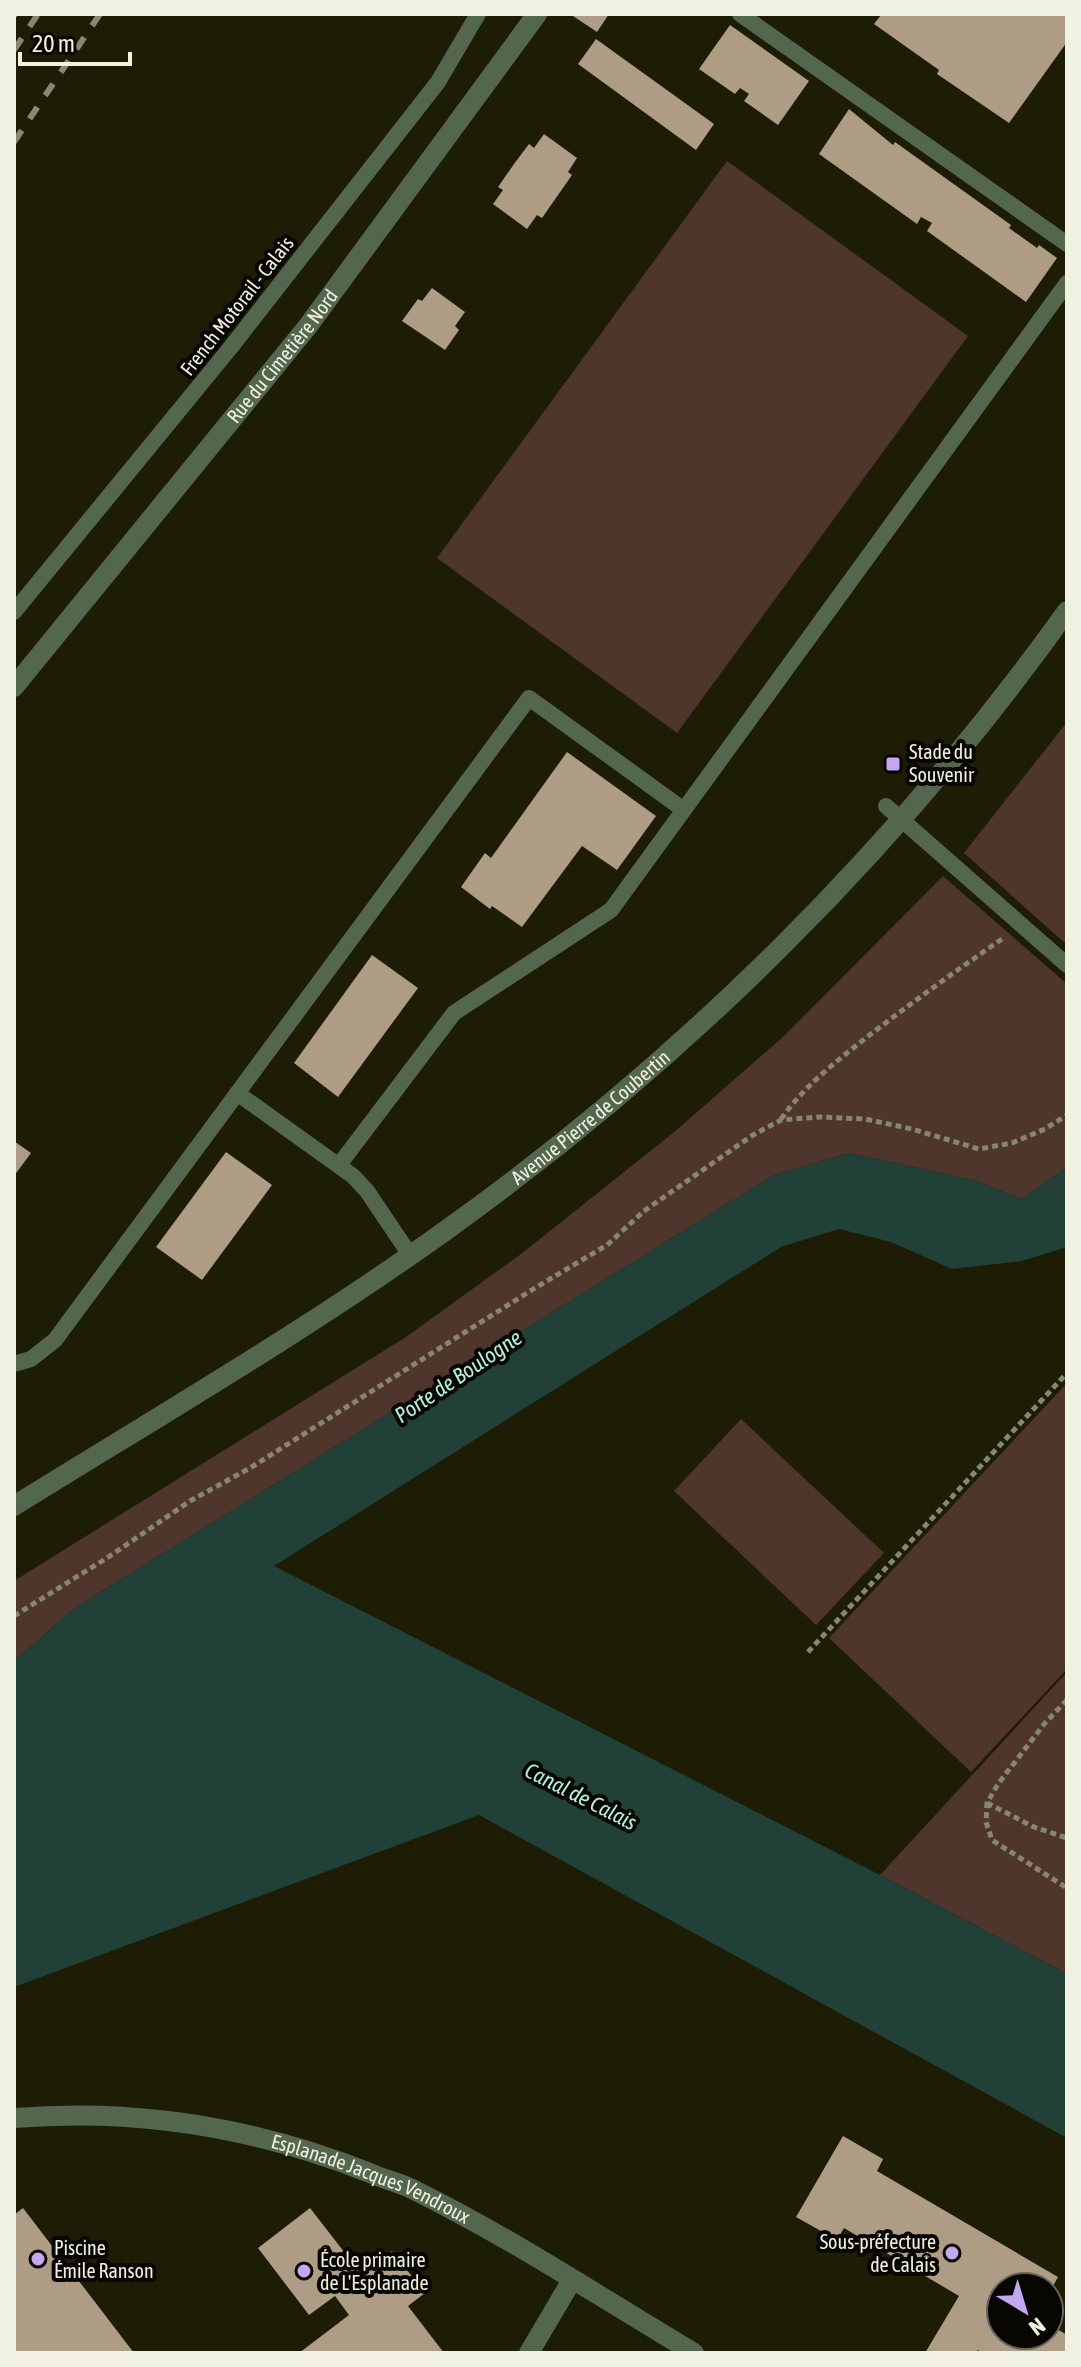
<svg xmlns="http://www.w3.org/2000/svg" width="1081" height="2367" viewBox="0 0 1081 2367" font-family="'Asap Condensed',sans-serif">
<rect width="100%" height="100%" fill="#1d1c04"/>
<path fill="#4e362d" d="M727 161 968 336 677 733 437 558Z
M1067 722V945L964 853Z
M943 876 1067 984V1167L1022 1199 973 1180 849 1153 772 1176 75 1608 14 1661V1581L406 1337 521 1254 673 1133 783 1037Z
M1067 1383V1669L971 1772 829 1638Z
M741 1419 884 1553 816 1625 674 1491Z
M1067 1672V1974L880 1875Z"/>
<path fill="#214037" d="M849 1153 973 1180 1022 1199 1067 1167V1247L1022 1261 952 1269 891 1242 839 1229 781 1247 274 1566 880 1875 1067 1974V2138L479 1815 14 1987V1661L75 1608 772 1176Z"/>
<path fill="#af9c85" d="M570 14H609L597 32Z
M882 14H1067V42L1009 123 937 74 939 70 874 24Z
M730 25 809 81 778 125 744 101 749 94 740 88 735 94 699 69Z
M596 39 714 124 696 150 578 64Z
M849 109 893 145 895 142 1011 225 1009 228 1037 248 1039 245 1057 258 1026 302 927 231 932 223 921 217 917 224 819 154Z
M544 134 577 158 568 172 572 175 542 218 537 215 527 229 493 204 503 190 498 187 514 164 529 144 534 148Z
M432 288 465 312 455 326 459 330 445 350 402 321 418 299 422 301Z
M567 752 656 816 617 870 582 846 522 927 492 906 490 909 461 887 485 853 491 858Z
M372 955 418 988 338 1097 294 1063Z
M14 1141 31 1153 14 1176Z
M226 1152 272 1185 202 1280 156 1247Z
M843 2136 883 2159 877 2171 1058 2277 1049 2293V2287H1001V2335H1049V2324L1067 2335V2353H982L978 2350 976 2353H925L959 2296 844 2228 837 2240 796 2217Z
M23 2208 95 2302 134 2353H14V2215Z
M310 2208 362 2275 392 2251 425 2293 408 2306 444 2353H299L349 2315 335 2296 309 2315 258 2248Z"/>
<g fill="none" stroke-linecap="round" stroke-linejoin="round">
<path stroke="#868672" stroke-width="5" stroke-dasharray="6 4" stroke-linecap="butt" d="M781 1119C805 1085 838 1060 871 1034 914 1001 957 970 1002 939
M14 1616 110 1556 190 1501 250 1468 535 1288 607 1245 644 1211 753 1135 781 1120 820 1117 865 1119 912 1129 979 1149 1012 1143 1045 1129 1067 1115
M808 1652 1067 1373
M1067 1700 1045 1723 998 1784 987 1803 986 1822 992 1840 1067 1888
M987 1803 1034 1827 1067 1838"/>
<path stroke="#53674e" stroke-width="16" d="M740 14 1067 244
M14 612 231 347 438 82 478 14
M886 806 1067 965
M237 1093 353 1176 367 1191 410 1255
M339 1165 454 1013 611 910 1067 283
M14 1364 31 1359 55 1340 529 698 684 810"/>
<g stroke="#53674e" stroke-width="20">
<path id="s1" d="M14 687 308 326 537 14"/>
<path id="s2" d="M14 2118C136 2108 257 2128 370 2173 383 2179 397 2182 410 2188 508 2236 600 2297 694 2353"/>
<path d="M529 2353 572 2280"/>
</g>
<path stroke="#53674e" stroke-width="20" id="s3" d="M14 1506C159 1416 307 1330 445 1231 684 1060 896 850 1067 611"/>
<path stroke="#888774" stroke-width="6" stroke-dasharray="14 14" stroke-linecap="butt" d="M14 16 15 14
M14 50 38 14
M14 142 100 14"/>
</g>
<g fill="#c4a7f1" stroke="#070601" stroke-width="3">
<rect x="885" y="756" width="16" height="16" rx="4"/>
<circle cx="952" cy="2253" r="8"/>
<circle cx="38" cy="2259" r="8"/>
<circle cx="304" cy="2271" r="8"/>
</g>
<g text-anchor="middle" stroke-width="8" stroke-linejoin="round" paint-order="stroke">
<g font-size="20" fill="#f1f1e2" stroke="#070601">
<text transform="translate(237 306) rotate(-52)" y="7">French Motorail - Calais</text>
<text dy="7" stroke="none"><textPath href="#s1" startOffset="426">Rue du Cimetière Nord</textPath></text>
<text dy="7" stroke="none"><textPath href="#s3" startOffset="696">Avenue Pierre de Coubertin</textPath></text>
<text dy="7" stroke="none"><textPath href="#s2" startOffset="366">Esplanade Jacques Vendroux</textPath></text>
</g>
<g font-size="20" fill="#f1f1e2" stroke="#070601" text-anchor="start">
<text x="909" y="759">Stade du<tspan x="909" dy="23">Souvenir</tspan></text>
<text x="936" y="2249" text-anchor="end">Sous-préfecture<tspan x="936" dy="23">de Calais</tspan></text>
<text x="54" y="2255">Piscine<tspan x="54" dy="23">Émile Ranson</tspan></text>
<text x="320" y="2267">École primaire<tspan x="320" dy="23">de L'Esplanade</tspan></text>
</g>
<g font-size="22" font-style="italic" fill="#b2f2dd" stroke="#070601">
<text transform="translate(458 1376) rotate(-34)" y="8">Porte de Boulogne</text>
<text transform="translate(581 1796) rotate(27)" y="8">Canal de Calais</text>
</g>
</g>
<rect width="1081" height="2367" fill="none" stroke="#f1f1e2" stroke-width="32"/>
<g transform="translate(1025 2311) rotate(142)"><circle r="38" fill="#070601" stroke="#65645b" stroke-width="2"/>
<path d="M0-6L14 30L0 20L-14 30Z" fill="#c4a7f1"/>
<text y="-12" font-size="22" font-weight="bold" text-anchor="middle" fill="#f1f1e2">N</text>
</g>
<path d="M20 52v12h110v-12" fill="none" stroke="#f1f1e2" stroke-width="4"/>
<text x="32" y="52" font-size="24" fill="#f1f1e2" stroke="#070601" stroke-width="6" paint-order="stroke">20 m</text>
</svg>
